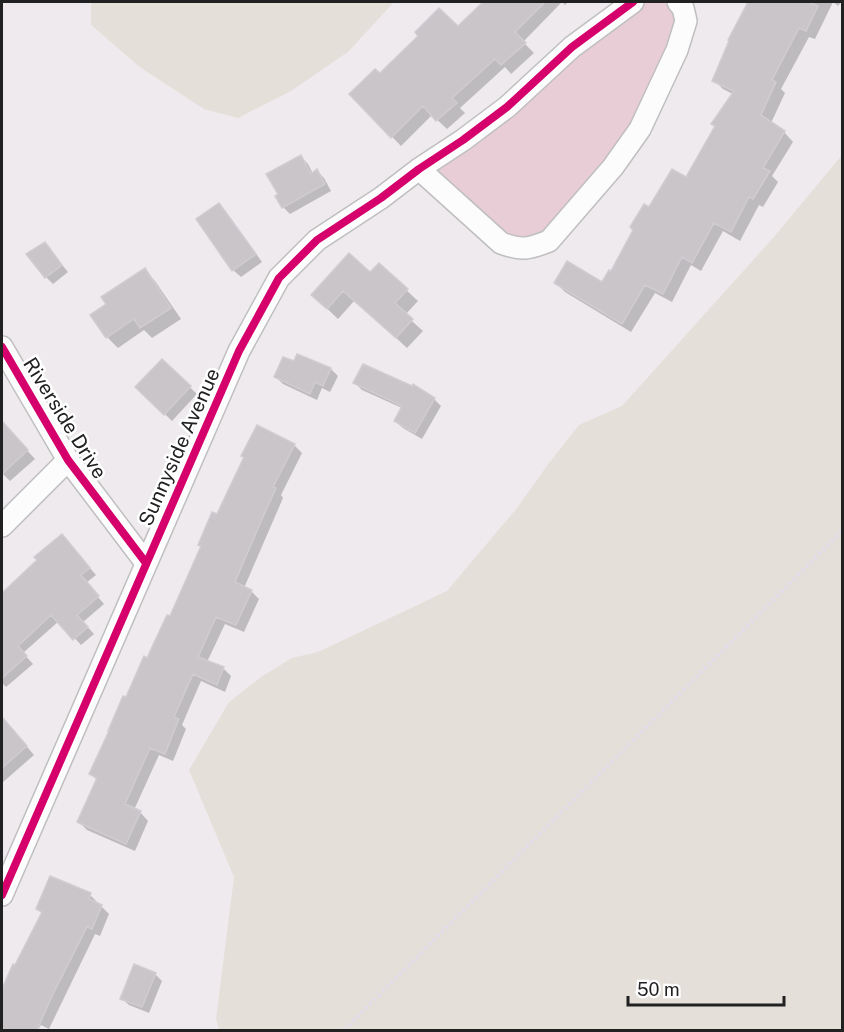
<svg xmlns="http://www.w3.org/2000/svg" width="844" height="1032" viewBox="0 0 844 1032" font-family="'Public Sans',sans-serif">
<rect width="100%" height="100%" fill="#eeeaee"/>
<path fill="#e8ccd6" d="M633 2H678L683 8 640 129 549 241 517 249 419 170Z"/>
<path fill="#e4e0d9" d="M91 2H394L348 52 291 91 238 118 204 109 141 68 91 25Z
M842 155V1030H219L216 1019 234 877 189 770 229 702 261 677 292 658 318 652 447 591 517 508 549 463 579 425 622 406 773 238Z"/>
<path fill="#0003" d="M485 2H568L565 5 562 2 523 42 534 53 511 74 505 67 460 108 465 113 447 129 432 115 401 146 351 94 458 29Z
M745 2H841L838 6 833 2 815 39 809 37 781 89 785 93 771 123 784 132 793 142 772 176 778 182 763 207 759 205 740 241 723 231 701 271 691 265 672 302 655 293 631 332 565 292 556 283 602 284 612 273 650 209 686 179 733 94 723 89 714 80 748 5Z
M301 157 308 164 313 174 317 171 324 178 331 191 290 214 283 207 280 195Z
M219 205 226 212 262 262 241 277 233 270Z
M45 244 68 272 53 284 46 277Z
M379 265 418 301 405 315 423 331 407 348 355 300 338 319 313 295 371 274Z
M144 270 155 281 181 319 152 338 144 330 118 348 107 337 92 315 108 305Z
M298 356 331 369 338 376 330 392 322 388 317 400 283 384 276 377 294 363Z
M162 361 197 394 172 421 137 387Z
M355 383 434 399 441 406 422 439 403 428 395 421 402 408 362 390Z
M2 423 35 459 10 481 3 474 2 476Z
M294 445 302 453 281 495 283 498 244 588 251 591 259 599 244 632 225 624 207 662 223 668 231 676 225 692 201 681 182 725 186 729 173 761 159 755 134 810 140 812 148 821 135 851 87 830 79 822 97 780 91 774 126 699 170 618 202 547 199 544 217 516Z
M68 543 96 575 86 583 104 604 83 622 94 634 81 645 59 621 23 653 33 664 6 687 2 683V616L8 610 2 602V595L39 560Z
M2 718 34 755 2 783Z
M90 895 98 903V904L101 906 109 914 100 936 95 934 49 1029 41 1025 38 1030H2V993L14 966 16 967 43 914 37 909Z
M155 974 162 981 149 1013 129 1005 121 998Z"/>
<path fill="#c9c5c9" stroke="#d0ccd1" stroke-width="1.5" d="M483 2H545L515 32 526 43 501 65 495 59 452 98 457 103 436 121 423 106 391 138 349 94 375 69 380 73 418 36 415 32 439 8 458 26Z
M748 2H809L818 6 806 31 799 28 772 80 776 82 761 115 785 131 763 168 770 171 753 199 749 197 731 232 714 223 692 263 682 257 663 294 645 285 622 324 554 283 567 261 602 282 609 270 611 271 633 230 630 227 644 204 649 207 672 169 686 177 715 126 711 124 734 91 712 81 729 41 728 40Z
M301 155 311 174 317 169 325 184 282 208 275 196 278 194 266 174Z
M219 203 256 254 232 271 196 219Z
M45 242 62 265 45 278 26 254Z
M349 253 370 272 379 263 408 289 395 303 413 319 396 338 343 291 327 309 311 295Z
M145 268 171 308 140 328 134 319 106 338 90 315 106 304 101 297Z
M297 354 331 368 323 386 315 382 310 394 274 377 283 357 294 361Z
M162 359 191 386 164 415 135 387Z
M363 364 412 386 413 384 435 398 415 433 394 421 402 406 353 383Z
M2 421 28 450 2 474Z
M257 425 295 444 273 487 276 488 262 519 235 582 252 590 236 625 216 617 198 657 224 667 217 685 193 674 174 717 179 719 165 754 150 748 125 804 141 811 126 844 77 822 97 778 89 774 109 731H108L123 696 126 697 144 656 147 658 167 615 170 616 201 546 198 545 212 512 217 514 244 457 241 456Z
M62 534 90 568 81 575 99 596 77 615 88 627 73 640 51 615 18 646 27 656 2 678V593L37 560 34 557Z
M2 717 27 746 2 768Z
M50 876 91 893 89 899 102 905 92 929 87 927 52 996 37 1030H2V989L13 964 15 965 42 912 36 909Z
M134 964 156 973 142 1007 120 999Z"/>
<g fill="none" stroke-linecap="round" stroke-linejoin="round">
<defs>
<path id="minor" d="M419 169 501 243C522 251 529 249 549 241L613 167 640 129 677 50 686 21 683 8 678 2
M2 347 68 460 146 563
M2 526 68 460
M2 895 239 351 279 278 317 240 381 198 419 169 463 140 507 107 572 47 633 2"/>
</defs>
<use href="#minor" stroke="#c0bfc0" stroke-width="24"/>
<path stroke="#e0dcea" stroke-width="4" stroke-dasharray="3 3" stroke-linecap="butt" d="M344 1030 842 531"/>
<use href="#minor" stroke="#fcfcfc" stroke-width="21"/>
<defs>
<path id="cycleway" d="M2 347 68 460 146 563
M2 895 239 351 279 278 317 240 381 198 419 169 463 140 507 107 572 47 633 2"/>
</defs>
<use href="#cycleway" stroke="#fff" stroke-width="11"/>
<use href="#cycleway" stroke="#d6006c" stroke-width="8"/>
</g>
<g text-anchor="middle" stroke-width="5" stroke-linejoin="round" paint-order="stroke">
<g font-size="20" fill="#212121" stroke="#fff">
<text transform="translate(65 418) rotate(58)" y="7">Riverside Drive</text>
<text transform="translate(179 447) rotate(-66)" y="7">Sunnyside Avenue</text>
</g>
</g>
<rect width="844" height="1032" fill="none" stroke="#212121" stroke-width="6"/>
<path d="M628 996v9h156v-9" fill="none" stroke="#212121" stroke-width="3"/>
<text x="637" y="996" font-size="18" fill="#212121" stroke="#ffffff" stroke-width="4.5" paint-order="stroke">50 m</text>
</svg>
